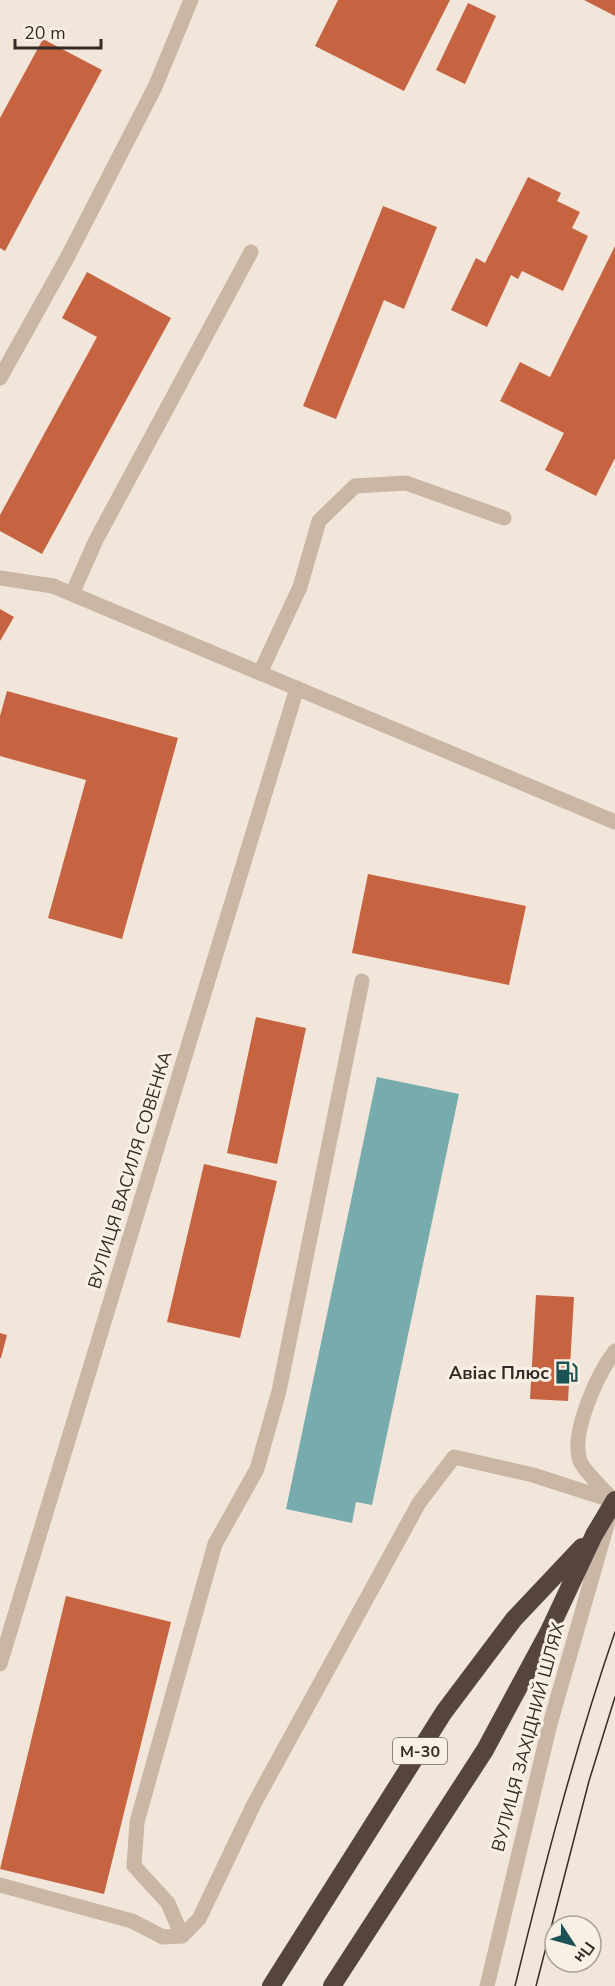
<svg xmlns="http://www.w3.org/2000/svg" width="615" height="1986" viewBox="0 0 615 1986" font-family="'Nunito Sans',sans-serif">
<rect width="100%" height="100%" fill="#f1e6d9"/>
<path fill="#78abae" d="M377 1077 459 1094 372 1505 356 1502 352 1523 286 1509Z"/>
<path fill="#c66442" d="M338 0H450L404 91 315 46Z
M584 0H615V16Z
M468 3 496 16 465 84 436 70Z
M43 39 102 70 5 251 0 248V118Z
M528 177 561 193 557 201 580 212 572 228 588 236 563 291 522 271 518 279 511 275 487 327 451 310 476 258 485 263Z
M383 206 437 227 404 309 384 300 336 419 303 406Z
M615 246V458L596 496 545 470 564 433 500 401 520 362 550 377Z
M87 272 171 318 42 554 0 531V515L97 337 62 318Z
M0 609 14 617 0 641Z
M7 691 178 738 122 939 48 918 86 780 0 756V716Z
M368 874 526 906 509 985 352 953Z
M256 1017 306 1028 277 1164 227 1153Z
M204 1164 277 1181 240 1338 167 1322Z
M536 1295 574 1297 568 1401 530 1399Z
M0 1333 7 1335 1 1358H0Z
M66 1596 171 1622 104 1894 0 1869Z"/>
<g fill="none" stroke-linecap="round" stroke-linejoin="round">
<path stroke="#c9b6a5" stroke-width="15" d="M0 378 67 258 155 87 191 0
M0 578 53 586
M72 594 96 540 251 252
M260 673 300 587 319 521 355 486 406 483 504 518
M614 1501C607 1493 583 1470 580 1461 570 1433 598 1373 615 1351
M0 1885 132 1921 163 1937 182 1936 199 1919 254 1804 419 1503 454 1457 533 1475 614 1501
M182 1936 168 1903 134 1866 137 1822 215 1544 257 1469 279 1391 362 981"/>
<path stroke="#c9b6a5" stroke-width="15" d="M53 586 615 822
M0 1664 297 688
M487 1986 550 1724 609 1518"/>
<path stroke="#55453d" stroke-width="18" d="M271 1986 444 1712 514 1619 582 1547
M332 1986 485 1750 549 1631 594 1535 615 1500"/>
<path stroke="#342b26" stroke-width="1.5" d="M515 1986C544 1867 575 1748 615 1632
M536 1986 589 1781 615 1697"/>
</g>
<defs>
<symbol id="fuel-bare" viewBox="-9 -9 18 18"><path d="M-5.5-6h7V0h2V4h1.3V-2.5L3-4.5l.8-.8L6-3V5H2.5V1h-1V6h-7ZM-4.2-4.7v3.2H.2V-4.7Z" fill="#1c5156" stroke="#f9f0e5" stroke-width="2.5" paint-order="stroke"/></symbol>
</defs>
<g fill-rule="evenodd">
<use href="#fuel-bare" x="550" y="1356" width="33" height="33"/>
</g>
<g text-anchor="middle" stroke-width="6" stroke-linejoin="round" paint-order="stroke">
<rect fill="#f9f0e5" stroke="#6f665f" stroke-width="1.5" x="393" y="1738" width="54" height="26" rx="4.5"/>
<g font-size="16" font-weight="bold" fill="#342b26">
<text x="420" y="1757">М-30</text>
</g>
<g font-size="18" fill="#342b26" stroke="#f9f0e5">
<text transform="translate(130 1170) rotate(-73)" y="6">ВУЛИЦЯ ВАСИЛЯ СОВЕНКА</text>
<text transform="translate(528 1737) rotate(-75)" y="6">ВУЛИЦЯ ЗАХІДНИЙ ШЛЯХ</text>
</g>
<g font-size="18" font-weight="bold" fill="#342b26" stroke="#f9f0e5" text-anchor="end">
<text x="549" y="1379">Авіас Плюс</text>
</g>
</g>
<g transform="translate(573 1944) rotate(126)"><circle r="28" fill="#f9f0e5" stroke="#aaa199" stroke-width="1.5"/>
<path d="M0-4.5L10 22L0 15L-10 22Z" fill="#1c5156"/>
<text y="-9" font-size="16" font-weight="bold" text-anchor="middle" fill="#342b26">Пн</text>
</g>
<path d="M15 39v9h86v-9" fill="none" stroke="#342b26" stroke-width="3"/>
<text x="24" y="39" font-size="18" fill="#342b26" stroke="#f9f0e5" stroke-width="4.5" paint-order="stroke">20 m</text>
</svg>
